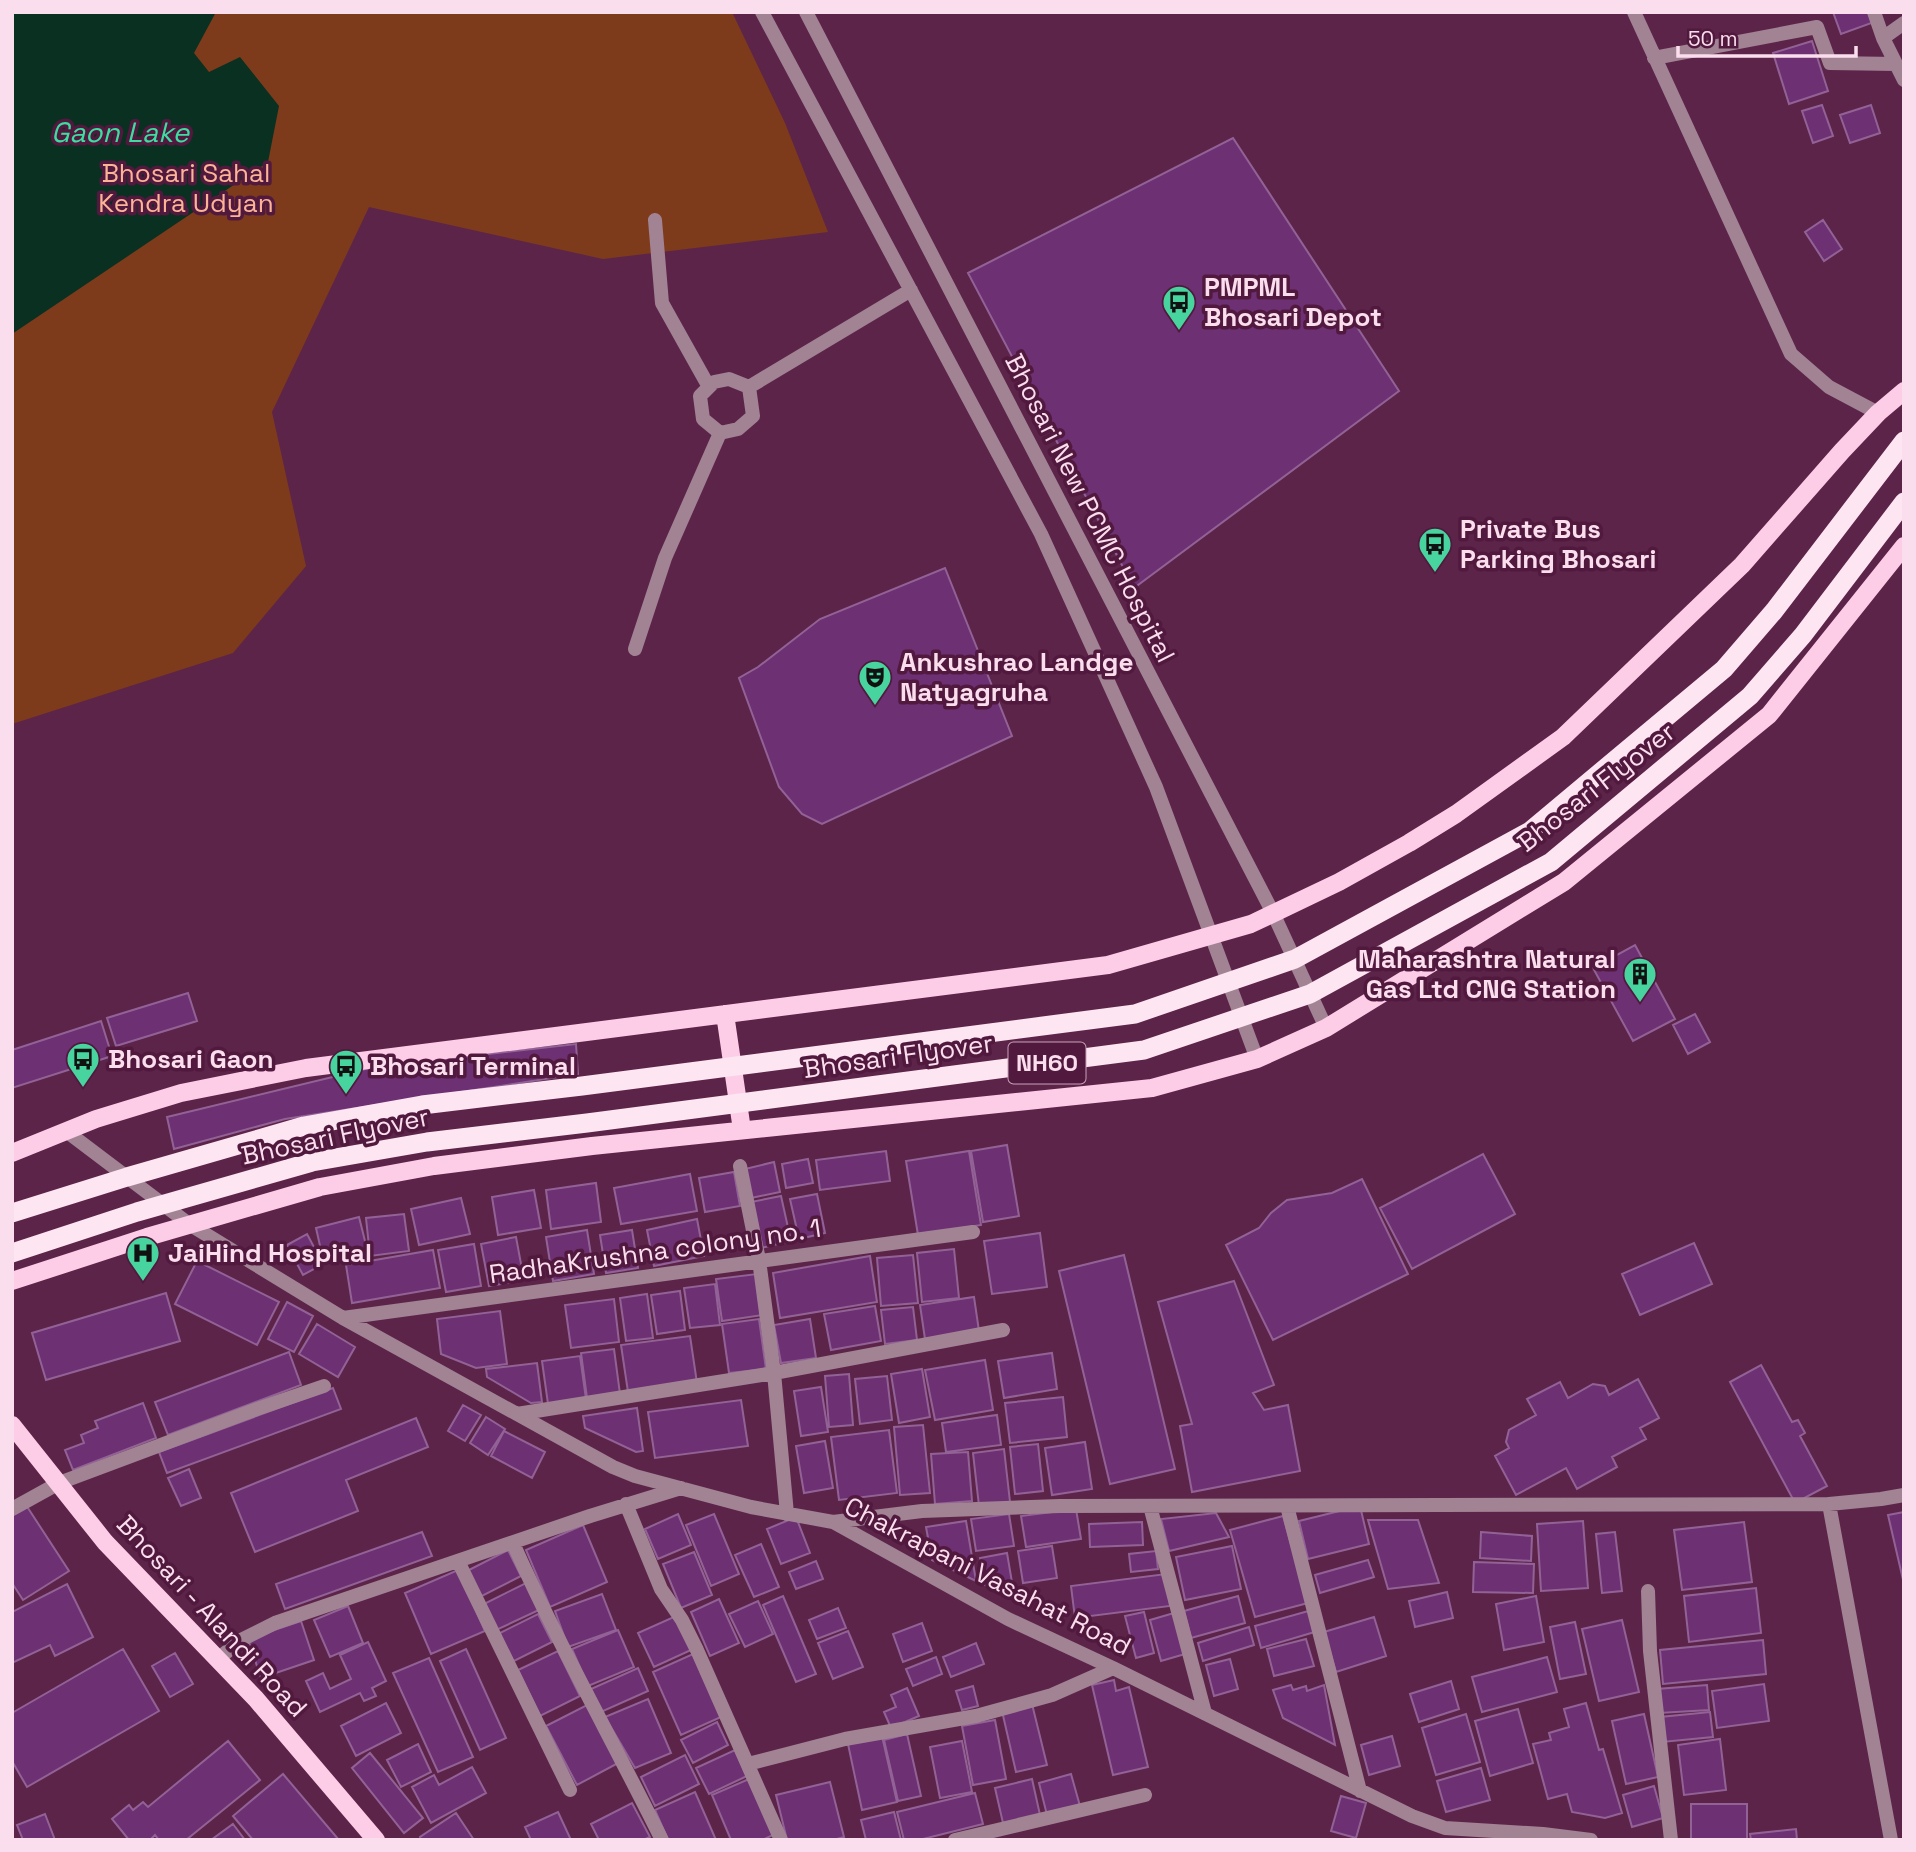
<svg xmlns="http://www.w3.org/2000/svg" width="1916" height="1852" viewBox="0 0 1916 1852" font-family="'Space Grotesk',sans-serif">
<rect width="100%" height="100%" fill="#5d2449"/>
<path fill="#7e3b1b" d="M12 12H732L785 123 828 232 603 259 369 207 272 412 306 566 233 653 12 724Z"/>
<path fill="#0a3021" d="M12 12H216L194 53 209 72 240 57 279 106 268 162 12 334Z"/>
<path fill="#6c3073" stroke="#926296" stroke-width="2" d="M1833 12H1873L1877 21 1841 34Z
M1812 41 1828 91 1789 104 1773 53Z
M1822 105 1833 136 1813 143 1802 111Z
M1871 105 1880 133 1850 143 1840 115Z
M1233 138 1399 391 1134 588 968 273Z
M1823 220 1842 249 1824 261 1805 232Z
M945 568 1012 736 822 824 802 814 779 787 739 678 758 667 820 619Z
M1635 945 1675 1019 1633 1041 1593 968Z
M188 993 197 1021 116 1046 107 1018Z
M1695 1014 1710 1042 1688 1054 1673 1025Z
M101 1021 112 1056 12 1088V1050Z
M576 1044 578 1074 285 1119 174 1149 167 1117 374 1067Z
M1007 1145 1019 1216 983 1222 971 1151Z
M886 1151 890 1181 820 1190 816 1160Z
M969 1151 981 1225 918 1235 906 1161Z
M1483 1154 1515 1214 1412 1269 1380 1208Z
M808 1159 813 1183 786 1188 782 1164Z
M774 1162 780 1192 751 1198 745 1169Z
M734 1172 740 1206 705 1212 699 1178Z
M690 1174 697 1211 621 1224 614 1188Z
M1362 1179 1408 1274 1273 1340 1226 1245 1259 1228 1271 1213 1287 1200 1332 1193Z
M596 1183 601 1222 551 1229 546 1190Z
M534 1190 541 1228 498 1235 492 1197Z
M817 1194 825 1233 799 1239 790 1199Z
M781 1196 791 1241 761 1248 751 1202Z
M461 1198 470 1234 419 1245 411 1209Z
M404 1214 409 1251 370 1256 366 1218Z
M359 1217 367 1249 323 1259 316 1228Z
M697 1219 704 1256 654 1266 647 1230Z
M587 1230 594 1274 553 1281 546 1237Z
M632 1230 638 1268 606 1273 600 1235Z
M1040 1233 1047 1287 992 1294 984 1241Z
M307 1234 323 1264 303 1275 287 1245Z
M516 1237 524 1280 489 1286 481 1244Z
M1694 1243 1712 1284 1640 1315 1622 1274Z
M474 1244 481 1286 446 1292 438 1250Z
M954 1249 959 1298 922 1302 917 1253Z
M433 1250 440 1288 352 1303 346 1265Z
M913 1255 918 1303 881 1306 877 1258Z
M1124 1255 1175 1469 1110 1484 1059 1271Z
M870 1256 877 1302 780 1318 773 1273Z
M197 1261 279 1302 257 1345 175 1304Z
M757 1274 763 1315 722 1321 716 1279Z
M1234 1281 1274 1385 1253 1393 1264 1410 1288 1405 1300 1471 1192 1492 1180 1426 1192 1424 1158 1302Z
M715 1284 720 1325 690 1328 684 1288Z
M680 1291 685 1330 657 1334 651 1295Z
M166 1293 180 1341 46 1380 32 1333Z
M647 1294 653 1338 626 1341 620 1298Z
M974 1297 979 1331 925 1339 920 1305Z
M614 1299 619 1342 571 1348 565 1305Z
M287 1302 313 1316 294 1352 268 1339Z
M875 1306 881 1341 831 1350 824 1314Z
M913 1307 917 1340 885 1344 881 1310Z
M500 1311 507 1364 476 1368 441 1354 437 1319Z
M759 1319 766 1369 729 1373 722 1324Z
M810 1319 816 1358 781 1363 774 1325Z
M317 1324 355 1347 338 1377 299 1354Z
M690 1336 697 1383 628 1392 621 1345Z
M614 1349 620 1394 587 1398 581 1353Z
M289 1352 301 1385 168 1435 155 1402Z
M1052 1353 1057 1389 1004 1398 998 1361Z
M580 1356 586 1399 548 1404 542 1361Z
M985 1360 993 1410 935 1420 925 1370Z
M537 1363 542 1402 531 1403 487 1377 486 1369Z
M1761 1365 1792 1422 1798 1420 1805 1433 1800 1436 1827 1486 1795 1503 1730 1382Z
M922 1369 930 1417 899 1423 891 1374Z
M849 1374 853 1425 829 1427 825 1376Z
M887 1376 892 1420 860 1424 855 1379Z
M1638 1379 1659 1418 1640 1428 1646 1439 1612 1457 1617 1467 1577 1489 1566 1468 1516 1495 1495 1456 1509 1448 1506 1442 1509 1430 1536 1415 1527 1399 1560 1382 1568 1398 1593 1384 1605 1386 1609 1395Z
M821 1387 828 1432 801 1436 794 1391Z
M333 1388 341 1409 167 1473 159 1452Z
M1063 1397 1067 1437 1010 1443 1005 1403Z
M741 1400 748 1446 655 1458 648 1412Z
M143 1403 156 1438 73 1470 65 1450 84 1443 81 1435 98 1428 95 1421Z
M463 1405 481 1415 465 1441 448 1431Z
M637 1408 643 1451 636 1452 585 1428 583 1416Z
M997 1415 1001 1445 946 1452 942 1423Z
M486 1417 505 1429 488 1455 470 1443Z
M416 1418 428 1447 346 1480 358 1511 255 1552 231 1493Z
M923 1425 930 1493 900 1495 894 1427Z
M889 1430 897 1493 839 1500 831 1437Z
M504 1431 545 1452 532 1478 491 1456Z
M825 1441 833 1488 804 1493 796 1446Z
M1085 1442 1092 1489 1052 1495 1045 1448Z
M1038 1444 1043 1491 1015 1494 1010 1447Z
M1004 1449 1010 1502 979 1506 973 1453Z
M968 1452 972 1501 935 1504 931 1454Z
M189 1469 201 1498 181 1506 168 1478Z
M26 1505 69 1571 23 1600 12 1583V1514Z
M1360 1506 1369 1544 1308 1559 1299 1521Z
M1076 1509 1081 1539 1026 1547 1021 1516Z
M1904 1512V1584L1888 1515Z
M1216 1513 1229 1537 1169 1551 1161 1519Z
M678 1514 691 1545 658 1559 645 1529Z
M714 1514 739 1574 711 1586 686 1525Z
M1009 1514 1014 1546 976 1551 971 1519Z
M1283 1516 1308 1603 1255 1617 1230 1530Z
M796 1517 810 1553 781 1564 767 1529Z
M1368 1520H1418L1439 1583 1388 1589Z
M966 1521 976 1581 932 1560 926 1527Z
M1583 1521 1588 1588 1541 1591 1537 1524Z
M1142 1522 1143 1545 1090 1547 1089 1524Z
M1744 1522 1752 1582 1682 1590 1674 1530Z
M583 1525 607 1582 550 1607 526 1550Z
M422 1532 432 1556 285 1609 276 1584Z
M1481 1532 1532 1536 1531 1561 1480 1558Z
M1615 1532 1622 1591 1602 1593 1596 1534Z
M761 1544 779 1587 754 1597 735 1555Z
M1052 1546 1057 1578 1023 1583 1018 1551Z
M1232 1546 1241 1589 1185 1600 1176 1557Z
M508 1550 521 1576 478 1598 465 1572Z
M1156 1551 1158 1569 1131 1572 1129 1554Z
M694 1552 712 1595 681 1608 663 1564Z
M1007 1553 1014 1594 985 1585 980 1558Z
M1368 1560 1374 1577 1320 1593 1315 1575Z
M816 1561 823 1579 796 1589 789 1572Z
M1474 1562 1534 1564 1533 1593 1473 1592Z
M458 1570 485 1631 431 1654 405 1593Z
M1166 1574 1170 1606 1075 1618 1071 1586Z
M526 1583 539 1610 494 1631 482 1605Z
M67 1584 93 1637 55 1656 50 1645 12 1663V1612Z
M1756 1588 1761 1633 1689 1642 1684 1596Z
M1447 1592 1453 1618 1415 1627 1409 1601Z
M602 1594 616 1630 568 1647 555 1611Z
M783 1596 816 1674 796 1682 763 1605Z
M1238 1596 1245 1623 1191 1638 1184 1611Z
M1536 1596 1544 1642 1504 1650 1496 1604Z
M719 1599 739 1643 710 1656 691 1612Z
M758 1601 773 1634 745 1647 729 1614Z
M348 1606 363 1643 330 1657 314 1620Z
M838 1608 846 1628 817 1639 809 1620Z
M1312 1610 1318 1631 1261 1648 1255 1626Z
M1144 1612 1154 1653 1136 1658 1125 1616Z
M1174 1613 1185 1654 1161 1661 1150 1620Z
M538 1614 552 1642 510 1663 496 1635Z
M676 1616 691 1650 654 1667 638 1633Z
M1374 1617 1386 1656 1336 1672 1324 1632Z
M1622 1620 1639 1692 1599 1701 1582 1629Z
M301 1621 314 1660 261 1678 248 1639Z
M1575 1622 1586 1674 1560 1679 1550 1627Z
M922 1623 932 1651 903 1662 893 1634Z
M1249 1627 1254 1645 1203 1661 1198 1643Z
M618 1630 634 1667 588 1686 572 1649Z
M848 1631 863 1667 833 1679 818 1643Z
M1306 1639 1314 1666 1274 1676 1267 1649Z
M1763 1640 1766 1674 1663 1684 1660 1650Z
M368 1642 386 1681 372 1688 376 1696 364 1701 360 1693 320 1712 306 1681 323 1673 330 1689 351 1679 340 1655Z
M976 1643 984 1664 951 1677 943 1657Z
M123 1649 159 1711 27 1787 12 1761V1713Z
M466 1649 506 1738 480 1750 440 1661Z
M558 1651 580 1696 540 1716 518 1670Z
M175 1653 193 1684 170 1697 152 1666Z
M693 1654 721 1717 681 1735 653 1672Z
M936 1657 942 1674 913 1686 906 1669Z
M1547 1657 1557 1692 1482 1712 1472 1677Z
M429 1658 473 1757 438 1772 393 1673Z
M1230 1659 1238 1689 1214 1696 1206 1665Z
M638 1668 648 1691 601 1712 591 1689Z
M1114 1680 1116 1691 1129 1687 1148 1767 1113 1775 1092 1685Z
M1451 1681 1459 1709 1419 1722 1410 1694Z
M1764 1684 1769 1721 1717 1728 1712 1691Z
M1291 1685 1293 1690 1306 1686 1307 1691 1324 1685 1335 1745 1283 1718 1273 1690Z
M1707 1685 1709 1710 1659 1713 1657 1689Z
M973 1686 978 1706 962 1710 956 1691Z
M907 1688 919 1716 891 1728 884 1712 896 1707 891 1695Z
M648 1699 671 1753 635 1768 605 1717Z
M386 1703 401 1733 356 1756 341 1726Z
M1586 1703 1599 1750 1603 1749 1622 1813 1605 1818 1572 1812 1567 1794 1548 1799 1533 1744 1551 1740 1549 1733 1569 1727 1564 1709Z
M589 1704 620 1762 577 1785 546 1726Z
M1032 1704 1047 1765 1016 1772 1002 1711Z
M1518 1709 1533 1763 1490 1776 1475 1721Z
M1710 1712 1713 1737 1662 1742 1660 1717Z
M1466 1714 1480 1762 1436 1775 1422 1728Z
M1644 1714 1658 1777 1626 1784 1612 1721Z
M995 1720 1006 1779 973 1785 962 1726Z
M717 1722 728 1745 693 1763 681 1740Z
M907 1734 921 1796 898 1801 884 1740Z
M882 1736 897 1802 862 1810 848 1744Z
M1392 1736 1400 1766 1369 1775 1361 1745Z
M1720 1739 1726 1790 1684 1795 1678 1745Z
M228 1741 260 1780 186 1840H159L155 1835 150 1840H129L112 1819 129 1805 133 1810 143 1802 148 1807Z
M962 1741 972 1792 940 1798 930 1747Z
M418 1744 431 1772 401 1787 387 1760Z
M735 1750 747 1776 709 1794 696 1768Z
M370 1753 423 1818 404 1833 352 1768Z
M685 1755 699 1784 655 1806 641 1777Z
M472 1767 486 1793 431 1823 412 1787 434 1775 439 1785Z
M1481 1768 1490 1800 1446 1812 1437 1781Z
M283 1774 339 1840H253L233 1816Z
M1071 1774 1080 1806 1047 1815 1039 1783Z
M749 1779 773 1835 762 1840H731L712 1795Z
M1032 1779 1040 1815 1003 1823 995 1788Z
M830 1782 844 1837 833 1840H787L776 1795Z
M1654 1786 1663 1818 1632 1827 1623 1795Z
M695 1792 716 1840H668L655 1810Z
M975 1793 983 1824 919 1840H904L897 1812Z
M1341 1796 1366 1803 1356 1838 1331 1831Z
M632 1803 650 1837 643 1840H599L591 1824Z
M1691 1804H1747V1840H1691Z
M558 1812 571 1840H531L525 1827Z
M894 1812 901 1840H866L861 1820Z
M456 1813 474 1840H421L420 1837Z
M45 1814 55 1840H23L17 1825Z
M233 1824 245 1840H211Z
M1796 1829 1797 1840H1751L1750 1834Z"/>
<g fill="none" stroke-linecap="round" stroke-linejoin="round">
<path stroke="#a18394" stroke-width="14" d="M762 12 1041 534 1156 787 1257 1059
M806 12 1273 913 1326 1028
M1634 12 1791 354 1829 387 1878 413
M1874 12 1883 38 1904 80
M1883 38 1904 23
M1654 58 1817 27 1830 63 1896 64
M655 220 662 303 709 387
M729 379 749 387 753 416 738 429 720 433 703 419 700 396 714 382Z
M749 387 911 290
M635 649 665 558 720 433
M66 1131 189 1224 343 1318 613 1467 635 1476 751 1507 833 1522 1008 1619 1113 1668 1412 1816 1445 1828 1543 1834 1591 1840
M740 1166 759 1260 774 1373 787 1514
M343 1318 973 1232
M517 1414 774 1373 1003 1330
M626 1504 661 1589 682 1620 697 1650 781 1840
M1829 1504 1891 1840
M1150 1506 1205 1713
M1287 1506 1360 1791
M12 1509 59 1483 257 1409 324 1386
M833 1522 922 1511 1060 1506 1829 1504 1881 1499 1904 1495
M513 1543C558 1644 613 1741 662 1840
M458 1561 570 1790
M1648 1591 1650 1651 1671 1840
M218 1659 241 1640 275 1623 590 1516 681 1488
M748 1764 845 1739 976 1716 1052 1695 1113 1668
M955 1840 1145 1795"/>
<path stroke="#fdcde8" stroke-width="18" d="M725 1014 742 1130
M12 1153 96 1119 181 1093 306 1068 1108 965 1251 924 1339 882 1409 843 1456 814 1563 737 1742 565 1842 451 1878 413 1904 391
M12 1281 147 1237 320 1187 434 1166 592 1146 1152 1088 1257 1059 1326 1028 1564 882 1769 715 1904 546
M12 1425 105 1542 256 1699 376 1840"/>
<path stroke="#fde5f2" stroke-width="19" d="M12 1213 127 1177 304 1126 422 1105 582 1086 1135 1014 1295 959 1530 831 1724 669 1774 611 1904 441
M12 1253 137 1212 312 1162 427 1142 587 1123 1144 1050 1310 994 1551 862 1750 696 1803 635 1904 502"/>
</g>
<defs>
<symbol id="bus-pin" viewBox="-11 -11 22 30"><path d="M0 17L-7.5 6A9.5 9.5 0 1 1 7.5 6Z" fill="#47d49e" stroke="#51193e"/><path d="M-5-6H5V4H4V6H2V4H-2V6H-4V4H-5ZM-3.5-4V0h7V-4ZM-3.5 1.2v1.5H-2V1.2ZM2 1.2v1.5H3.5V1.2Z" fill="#111"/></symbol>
<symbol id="theatre-pin" viewBox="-11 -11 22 30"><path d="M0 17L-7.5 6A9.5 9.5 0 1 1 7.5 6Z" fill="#47d49e" stroke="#51193e"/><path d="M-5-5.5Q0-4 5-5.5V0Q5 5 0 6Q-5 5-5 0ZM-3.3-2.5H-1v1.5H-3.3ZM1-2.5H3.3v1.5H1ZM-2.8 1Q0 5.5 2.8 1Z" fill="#111"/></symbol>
<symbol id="building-pin" viewBox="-11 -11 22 30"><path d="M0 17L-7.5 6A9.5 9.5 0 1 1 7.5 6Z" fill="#47d49e" stroke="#51193e"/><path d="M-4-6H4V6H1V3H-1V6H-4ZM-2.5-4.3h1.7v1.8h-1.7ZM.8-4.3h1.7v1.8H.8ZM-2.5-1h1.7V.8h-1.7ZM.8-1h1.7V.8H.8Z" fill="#111"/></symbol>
<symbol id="hospital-pin" viewBox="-11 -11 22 30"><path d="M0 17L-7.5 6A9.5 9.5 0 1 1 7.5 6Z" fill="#47d49e" stroke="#51193e"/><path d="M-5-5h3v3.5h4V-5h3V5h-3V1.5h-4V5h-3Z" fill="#111"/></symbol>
</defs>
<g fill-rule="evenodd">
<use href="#bus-pin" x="1160" y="283" width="38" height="52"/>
<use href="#bus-pin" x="1416" y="525" width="38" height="52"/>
<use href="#theatre-pin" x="856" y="658" width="38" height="52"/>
<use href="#building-pin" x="1621" y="955" width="38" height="52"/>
<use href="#bus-pin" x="64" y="1040" width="38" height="52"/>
<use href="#bus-pin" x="327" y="1047" width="38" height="52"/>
<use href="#hospital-pin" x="124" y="1234" width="38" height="52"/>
</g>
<g text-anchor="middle" stroke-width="7" stroke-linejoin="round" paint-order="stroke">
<rect fill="#51193e" stroke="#c8a3b9" stroke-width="2" x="1008.5" y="1042.5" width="77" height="41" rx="5"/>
<g font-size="24" font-weight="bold" fill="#fbdeee">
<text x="1047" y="1071">NH60</text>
</g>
<g font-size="26" fill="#fcb497" stroke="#51193e">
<text x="186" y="182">Bhosari Sahal<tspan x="186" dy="30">Kendra Udyan</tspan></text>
</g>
<g font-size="26" font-weight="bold" fill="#fbdeee" stroke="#51193e" text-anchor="start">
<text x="1204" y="296">PMPML<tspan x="1204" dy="30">Bhosari Depot</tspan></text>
<text x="1460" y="538">Private Bus<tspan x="1460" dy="30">Parking Bhosari</tspan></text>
<text x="900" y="671">Ankushrao Landge<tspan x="900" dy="30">Natyagruha</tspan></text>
<text x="1616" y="968" text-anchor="end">Maharashtra Natural<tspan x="1616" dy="30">Gas Ltd CNG Station</tspan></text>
<text x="108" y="1068">Bhosari Gaon</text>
<text x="370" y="1075">Bhosari Terminal</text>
<text x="168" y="1262">JaiHind Hospital</text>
</g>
<g font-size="26" fill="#fbdeee" stroke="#51193e">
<text transform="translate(1090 508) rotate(63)" y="9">Bhosari New PCMC Hospital</text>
<text transform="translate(1596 787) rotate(-38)" y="9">Bhosari Flyover</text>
<text transform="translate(898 1056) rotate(-8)" y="9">Bhosari Flyover</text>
<text transform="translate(335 1136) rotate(-12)" y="9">Bhosari Flyover</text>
<text transform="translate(655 1251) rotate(-8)" y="9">RadhaKrushna colony no. 1</text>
<text transform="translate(988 1576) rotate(27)" y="9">Chakrapani Vasahat Road</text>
<text transform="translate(212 1616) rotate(47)" y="9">Bhosari - Alandi Road</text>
</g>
<g font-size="28" font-style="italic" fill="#3ddda2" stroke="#51193e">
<text x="120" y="142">Gaon Lake</text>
</g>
</g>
<rect width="1916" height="1852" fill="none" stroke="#fbdeee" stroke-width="28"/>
<path d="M1678 46v10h178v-10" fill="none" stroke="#fbdeee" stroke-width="3.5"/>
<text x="1688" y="46" font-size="21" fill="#fbdeee" stroke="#51193e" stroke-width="5" paint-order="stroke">50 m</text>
</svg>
